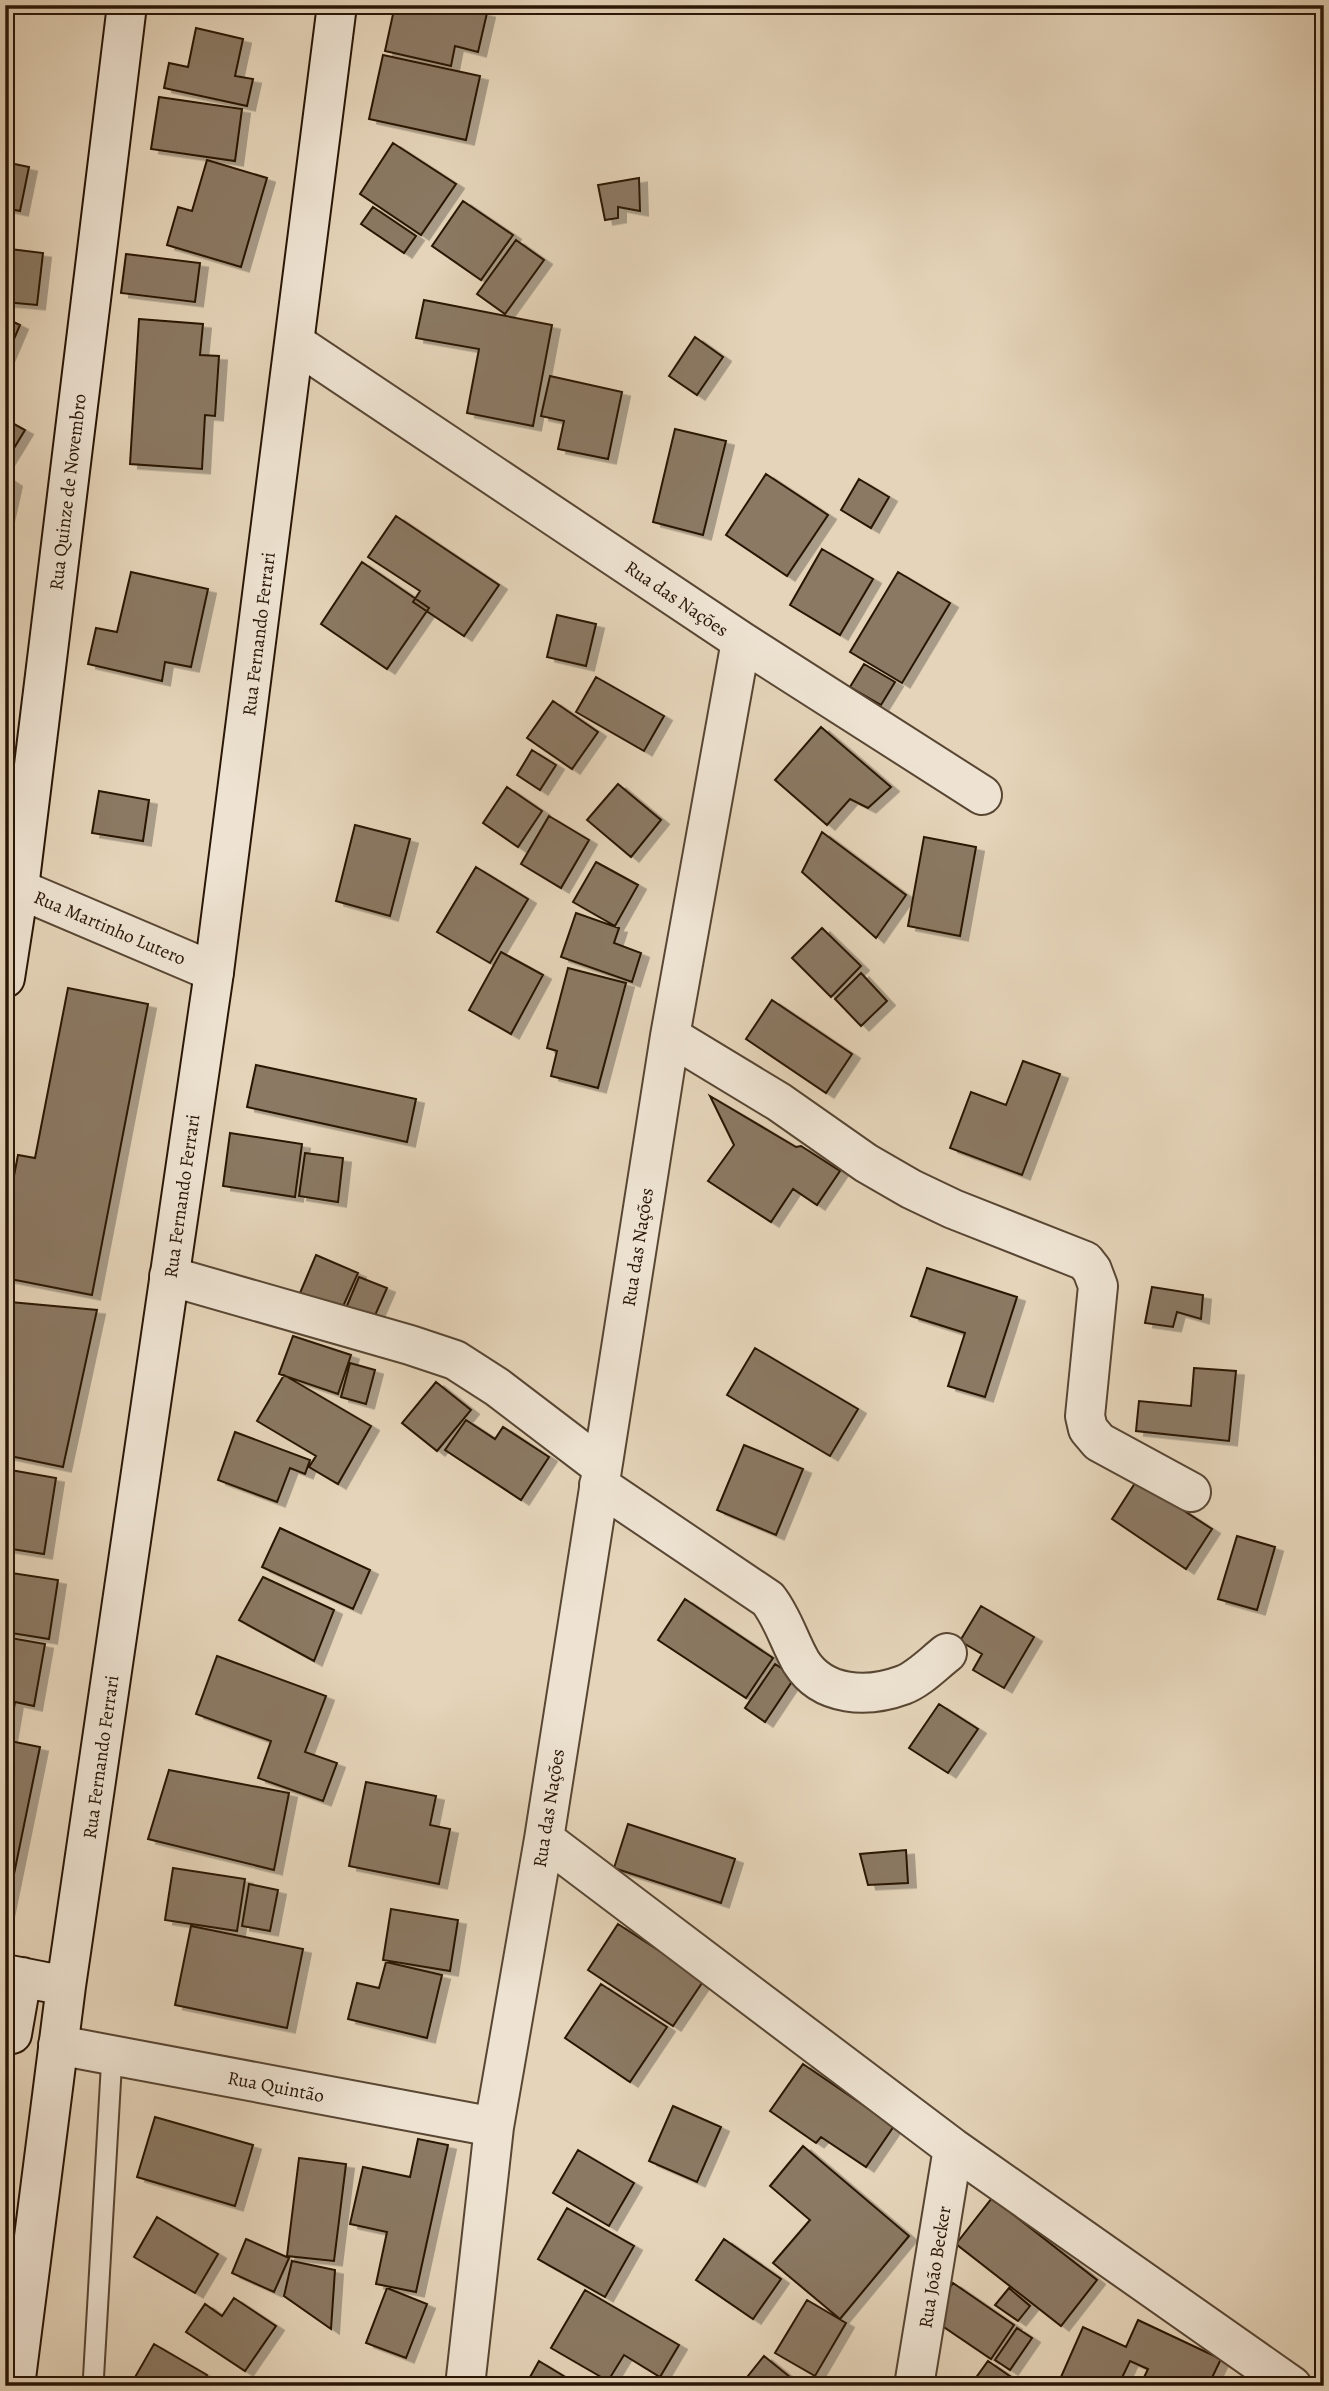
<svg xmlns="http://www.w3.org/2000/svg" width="1329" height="2391" viewBox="0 0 1329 2391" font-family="Alegreya,serif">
<defs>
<filter id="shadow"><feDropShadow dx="8" dy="4.5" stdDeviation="0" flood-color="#0004"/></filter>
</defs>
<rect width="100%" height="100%" fill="#e5d4b9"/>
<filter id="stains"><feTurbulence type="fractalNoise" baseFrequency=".00286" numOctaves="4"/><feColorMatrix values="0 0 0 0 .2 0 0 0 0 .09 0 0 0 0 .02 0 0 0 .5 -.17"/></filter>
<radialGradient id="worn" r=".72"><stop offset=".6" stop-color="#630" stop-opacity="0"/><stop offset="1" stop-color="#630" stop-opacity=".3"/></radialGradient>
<path fill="#8b7963" stroke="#291606" stroke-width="2" filter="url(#shadow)" d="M395 5H453L487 13 478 52 455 46 451 66 385 51Z
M196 28 243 39 235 76 253 79 247 106 164 88 169 63 188 67Z
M383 55 480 76 466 140 369 119Z
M159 97 242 109 235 161 151 149Z
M393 143 456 184 421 235 360 194Z
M207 160 267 178 241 267 167 245 178 207 192 211Z
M5 162 29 167 20 211 5 208Z
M639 178 640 211 618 207V218L605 220 598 185Z
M463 201 513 235 481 280 432 246Z
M373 207 416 236 404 253 361 224Z
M516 240 544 260 505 314 477 294Z
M10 249 43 253 37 305 5 302Z
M126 254 200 263 195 302 121 293Z
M424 300 552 325 533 426 467 413 479 349 416 338Z
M5 318 20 325 5 360Z
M139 319 203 324 200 355 219 356 215 416 205 415 202 469 130 464Z
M695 337 723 357 697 395 669 376Z
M550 376 622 392 608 459 558 449 564 421 541 416Z
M5 419 25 430 5 463Z
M675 429 726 441 703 535 653 522Z
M766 474 828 515 787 576 726 535Z
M5 476 14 482 5 522Z
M859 479 889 497 871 528 841 510Z
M396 516 499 585 464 636 413 602 420 591 368 557Z
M822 549 873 579 840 635 790 605Z
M362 562 429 608 387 669 321 624Z
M131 572 208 589 191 667 165 662 162 681 88 664 96 628 117 632Z
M898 572 950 603 902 683 850 652Z
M557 615 596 624 586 666 547 657Z
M864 664 895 682 881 705 850 687Z
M596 677 664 716 644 751 576 712Z
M553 701 598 732 572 769 527 738Z
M821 727 891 787 868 808 850 799 827 825 775 780Z
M532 750 556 765 540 790 517 775Z
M618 784 661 820 631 857 587 820Z
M507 787 542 811 518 847 483 823Z
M99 791 149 800 143 841 92 833Z
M549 816 589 840 561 888 521 864Z
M355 825 410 839 390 916 336 901Z
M822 832 906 895 876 938 802 872Z
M924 837 976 847 960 936 908 926Z
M596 862 638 885 615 926 573 902Z
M476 867 528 899 490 963 437 932Z
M576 913 619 928 614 943 641 953 632 982 561 957Z
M822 928 861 966 831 997 792 958Z
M501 952 543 975 511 1034 469 1010Z
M568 968 626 983 598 1088 551 1076 557 1051 547 1048Z
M861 973 887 1001 861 1026 835 999Z
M68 988 148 1004 92 1295 5 1278V1222L18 1155 35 1158Z
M772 1000 852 1054 826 1093 746 1039Z
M1023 1061 1060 1074 1022 1175 950 1148 971 1092 1006 1105Z
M256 1065 416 1099 407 1142 247 1107Z
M710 1096 796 1147 801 1146 840 1171 817 1205 793 1189 771 1222 708 1181 734 1145Z
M230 1133 302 1144 295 1197 223 1186Z
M305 1153 343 1158 338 1202 299 1196Z
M316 1255 358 1273 341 1311 300 1293Z
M927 1268 1017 1297 985 1397 948 1386 965 1333 911 1316Z
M359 1277 387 1288 373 1320 346 1308Z
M1152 1287 1203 1295 1201 1319 1177 1312 1173 1327 1145 1323Z
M10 1302 97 1310 63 1467 5 1455V1385Z
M293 1336 351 1355 338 1394 279 1374Z
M755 1348 858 1409 830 1456 727 1395Z
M350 1363 375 1370 366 1404 341 1397Z
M1194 1368 1236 1371 1229 1441 1136 1431 1139 1401 1191 1406Z
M284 1375 371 1426 338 1484 309 1467 316 1456 257 1421Z
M436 1382 471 1410 437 1451 402 1423Z
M466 1420 495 1439 503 1427 549 1457 521 1500 445 1450Z
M235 1432 310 1460 305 1474 290 1468 277 1502 218 1480Z
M744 1445 803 1469 776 1535 717 1510Z
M5 1469 56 1478 44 1554 5 1548Z
M1137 1480 1212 1529 1186 1569 1112 1519Z
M280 1528 370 1570 353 1609 262 1567Z
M1237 1536 1275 1547 1257 1610 1218 1599Z
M5 1572 58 1580 49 1639 5 1632Z
M263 1577 334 1610 314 1661 239 1620Z
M685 1599 773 1658 746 1698 658 1640Z
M981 1606 1034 1637 1004 1688 973 1670 982 1654 960 1641Z
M5 1637 45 1644 34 1706 15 1702 9 1738 5 1737Z
M217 1656 326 1696 305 1752 337 1763 323 1801 258 1778 271 1741 196 1714Z
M775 1664 795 1677 765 1722 745 1708Z
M939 1704 978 1729 948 1773 909 1748Z
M5 1740 40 1747 5 1918Z
M169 1770 289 1793 274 1870 148 1839Z
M366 1782 436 1796 430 1825 450 1829 439 1884 349 1866Z
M628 1824 735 1859 721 1903 614 1868Z
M906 1850 908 1883 868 1885 860 1854Z
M173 1868 245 1879 237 1931 165 1920Z
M249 1884 278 1890 270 1931 242 1926Z
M391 1909 458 1920 450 1971 383 1960Z
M618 1924 704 1980 673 2026 588 1970Z
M191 1926 303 1949 287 2028 175 2005Z
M386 1962 442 1975 427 2038 348 2019 357 1983 379 1988Z
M601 1984 667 2027 630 2082 565 2038Z
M803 2064 894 2126 866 2167 821 2137 816 2143 770 2111Z
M673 2106 721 2127 697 2182 649 2161Z
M155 2117 253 2145 235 2206 137 2177Z
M418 2139 448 2145 416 2292 376 2284 387 2232 350 2224 363 2167 410 2177Z
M803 2146 909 2236 840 2319 773 2263 810 2220 770 2186Z
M578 2150 634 2183 609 2226 553 2193Z
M299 2158 346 2164 334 2261 287 2256Z
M992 2198 1097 2280 1061 2326 956 2244Z
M567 2208 634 2246 605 2297 538 2259Z
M157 2217 218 2254 195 2293 134 2257Z
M246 2239 289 2258 274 2292 232 2273Z
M724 2239 781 2279 753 2319 696 2280Z
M292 2261 335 2270 331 2329 284 2296Z
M953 2283 1014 2325 991 2359 929 2317Z
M387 2288 427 2304 406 2358 366 2343Z
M1009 2288 1030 2306 1018 2321 995 2305Z
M585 2290 679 2345 660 2377 624 2355 608 2381 551 2348Z
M234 2298 276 2326 245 2371 186 2332 205 2304 222 2316Z
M807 2300 846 2323 815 2376 775 2353Z
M1138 2320 1221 2359 1208 2386H1140L1148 2369 1130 2361 1118 2386H1057L1083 2327 1126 2347Z
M1017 2328 1032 2338 1010 2370 995 2360Z
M154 2344 207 2375 200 2386H130Z
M764 2356 801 2386H740Z
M539 2361 580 2386H525Z
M988 2361 1024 2386H970Z"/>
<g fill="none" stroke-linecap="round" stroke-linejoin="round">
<defs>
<path id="service" d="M93 2386 112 2055"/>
<path id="minor" d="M295 343 741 641 982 795
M5 883 214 972
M670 1036 779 1102 866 1163 911 1189 953 1209 1085 1261 1092 1270 1098 1286 1085 1416 1088 1429 1099 1442 1191 1492
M169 1276 410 1345 455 1360 497 1387 602 1467
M599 1485 768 1599C783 1618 789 1641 801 1662 823 1697 868 1698 903 1685 919 1679 934 1663 947 1653
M544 1839 953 2148 1292 2386
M58 2045 494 2127
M465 2386 494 2127 544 1839 670 1036 741 641
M914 2386 953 2148"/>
<path id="secondary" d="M5 978 19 888 127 5
M5 1974 66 1986
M12 2034 22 1977
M15 2386 66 1986 214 972 337 5"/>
</defs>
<use href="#service" stroke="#584633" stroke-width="23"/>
<use href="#minor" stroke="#584633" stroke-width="42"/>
<use href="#secondary" stroke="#291606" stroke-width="42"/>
<use href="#service" stroke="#eee3d2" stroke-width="19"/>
<use href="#minor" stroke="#eee3d2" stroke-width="38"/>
<use href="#secondary" stroke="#eee3d2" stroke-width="38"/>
</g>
<g text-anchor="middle" stroke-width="7" stroke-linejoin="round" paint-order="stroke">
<g font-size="19" fill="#291606" stroke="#eee3d2">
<text transform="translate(67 492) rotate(-83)" y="7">Rua Quinze de Novembro</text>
<text transform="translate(677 598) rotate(34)" y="7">Rua das Nações</text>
<text transform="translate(258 634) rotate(-83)" y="7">Rua Fernando Ferrari</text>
<text transform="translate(110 927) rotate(23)" y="7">Rua Martinho Lutero</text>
<text transform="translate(181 1196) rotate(-82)" y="7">Rua Fernando Ferrari</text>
<text transform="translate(637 1247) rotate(-81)" y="7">Rua das Nações</text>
<text transform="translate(100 1757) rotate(-82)" y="7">Rua Fernando Ferrari</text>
<text transform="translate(548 1808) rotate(-81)" y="7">Rua das Nações</text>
<text transform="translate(276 2086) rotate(11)" y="7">Rua Quintão</text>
<text transform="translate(934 2267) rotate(-81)" y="7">Rua João Becker</text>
</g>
</g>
<rect width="1329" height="2391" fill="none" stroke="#e5d4b9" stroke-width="28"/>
<rect x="7" y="7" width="1315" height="2377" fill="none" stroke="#291606" stroke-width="3.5"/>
<rect x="14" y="14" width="1301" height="2363" fill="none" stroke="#291606" stroke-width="2"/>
<rect width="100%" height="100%" filter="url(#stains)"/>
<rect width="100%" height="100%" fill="url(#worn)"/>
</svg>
